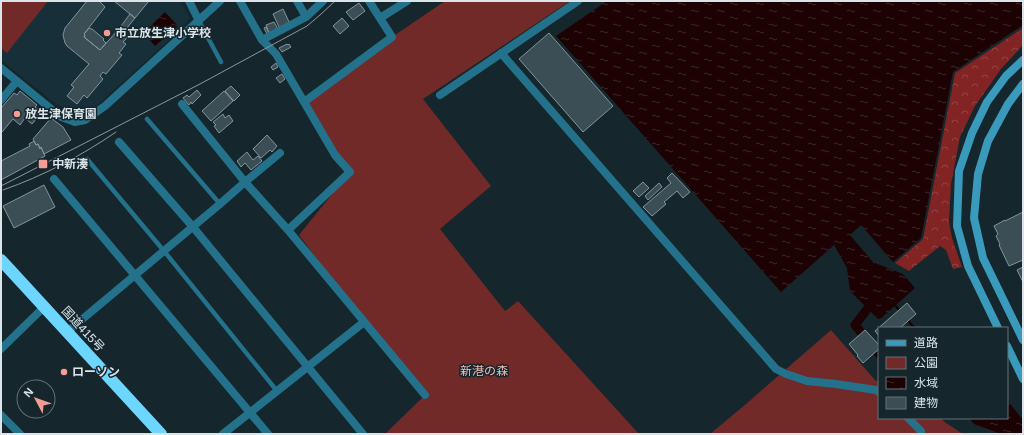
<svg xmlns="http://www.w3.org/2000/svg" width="1024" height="435" viewBox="0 0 1024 435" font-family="Helvetica,'Noto Sans JP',sans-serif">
<defs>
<pattern id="forest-crowns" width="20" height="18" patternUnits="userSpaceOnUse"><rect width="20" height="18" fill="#812423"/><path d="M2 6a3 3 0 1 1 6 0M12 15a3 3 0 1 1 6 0" fill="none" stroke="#924443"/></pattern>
<pattern id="water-ripples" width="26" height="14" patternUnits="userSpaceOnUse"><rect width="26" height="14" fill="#1c0202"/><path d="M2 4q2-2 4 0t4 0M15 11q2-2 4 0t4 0" fill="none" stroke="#3c2727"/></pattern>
</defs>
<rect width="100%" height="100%" fill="#15262c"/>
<path fill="#172f39" d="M1 1H180L190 18 178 32 94 108 77 116 51 100 1 60Z"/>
<path fill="url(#forest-crowns)" d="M1023 28V45L1001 69 975 106 960 137 951 184 949 222 952 238 962 267 953 269 946 250 940 246 909 271 895 263 923 239 955 73Z"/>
<path fill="#712a27" d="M1 1H48L7 53 1 48Z
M445 1H570L423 99 491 186 440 229 505 311 518 301 639 434H385L425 395 364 322 299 235 350 172 304 102 392 37Z
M831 330 875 380 879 382V418H940L946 423 963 434H710L746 404Z"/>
<path fill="url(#water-ripples)" d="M607 1H1023V25L953 72 921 238 893 262 861 225 850 235 873 262 903 274 915 288 879 320 850 291 847 268 834 245 781 292 556 36Z
M165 12 178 26 155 46 143 33Z
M1007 400 1023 420V434H1001L974 424 969 418H1007Z"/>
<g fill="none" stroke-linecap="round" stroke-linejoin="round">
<path stroke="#1c0202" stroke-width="2.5" d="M894 304 901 312
M907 319 914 328"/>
<path stroke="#1c0202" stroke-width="9" d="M875 299 855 325 879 354"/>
</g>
<path fill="#3c4e55" stroke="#82959e" d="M87 1H99L105 7 84 34 85 35 84 37 100 50 118 30 127 38 123 42 126 44 119 53 122 55 106 74 103 72 100 76 103 79 87 98 84 95 77 104 67 96 74 87 71 85 89 64 67 46 65 43 63 35 65 28Z
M114 1H149L135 18Z
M359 3 365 11 353 20 346 12Z
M283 9 290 24 280 29 273 14Z
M130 14 135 18 122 34 118 30Z
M342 18 349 26 340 34 333 26Z
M274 22 278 29 269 33 266 25Z
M266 27 269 33 267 34 264 28Z
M89 28 91 29H92L104 39 103 40 106 43 100 50 84 37 85 35 84 34Z
M549 33 613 106 583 132 519 59Z
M287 44 288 45 289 44 291 47 282 52 279 48Z
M276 63 278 67 273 70 271 67Z
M282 74 285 79 280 83 276 78Z
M231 86 240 95 234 101 225 91Z
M197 90 201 95 192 104 191 102 189 105 183 98 187 95 189 97Z
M20 91 37 105 35 107 42 112 32 124 25 118 20 125 13 119 2 132 1 131V108L14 93 17 95Z
M224 91 233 101 211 121 202 111Z
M223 114 225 118 229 115 233 121 219 133 214 126 216 125 213 122Z
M51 118 63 127 71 140 44 154 41 147 40 149 38 144 36 145 33 139Z
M267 135 277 146 272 152 270 150 261 158 253 149Z
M34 141 36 145 38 144 40 148 41 147 45 156 1 180V161L30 146 29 144Z
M247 152 253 160 258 156 262 161 251 170 245 163 241 167 237 161Z
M672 173 690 192 683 198 677 191 664 202 666 204 652 216 643 207 671 183 667 178Z
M643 182 649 188 639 197 633 191Z
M659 183 662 187 648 200 645 196Z
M44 185 55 207 14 228 3 206Z
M1023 212V260L1009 266 999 245 1000 244 996 236 998 234 994 226 1005 220V221Z
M1023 267V282L1017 270Z
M907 303 916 314 900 328H879V336L875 331Z
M865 330 879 345V349L863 363 857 356 858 355 849 344Z"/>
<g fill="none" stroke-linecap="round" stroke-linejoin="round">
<path stroke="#23718b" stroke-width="4.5" d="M199 21 221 62
M147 119 220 204
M87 159 164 251 277 391"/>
<path stroke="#23718b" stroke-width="8" d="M189 1 199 21
M240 1 262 40 276 54 335 155 350 172 288 230
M297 1 306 17
M380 18 407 1
M262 40 306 17 323 1
M501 53 776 369 786 374 807 381 836 384 876 390 879 392
M1 68 61 117 75 122 85 120 105 106 220 1
M440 95 578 1
M1 100 17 81
M304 102 392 37 369 1
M182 104 245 182 288 230 425 395
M119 142 193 227 363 434
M54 179 268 434
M67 332 220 204 245 182 280 153
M1 349 44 307
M1 415 20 434
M908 418 921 431
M223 434 364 322"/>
<path stroke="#3a9abc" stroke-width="8" d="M1023 84 1008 104 988 141 978 174 974 218 983 258 1023 340
M998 328 968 266 957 226 959 171 972 133 987 102 1006 76 1023 60
M1007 346 1023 379"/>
<path stroke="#6dd6fe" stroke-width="12" d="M1 260 161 434"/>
<path stroke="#8c999e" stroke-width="1" d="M1 186 200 84 283 39 307 26 320 15 335 1
M3 190C43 176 81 156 116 132"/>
</g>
<g fill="#f59c94" stroke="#15262c" stroke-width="1.5">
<circle cx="107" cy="33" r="4"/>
<circle cx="17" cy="114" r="4"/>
<rect x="38" y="159" width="10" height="10" rx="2"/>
<circle cx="64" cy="372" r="4"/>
</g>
<g text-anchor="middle" stroke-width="3" stroke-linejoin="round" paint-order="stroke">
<g font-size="12" font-weight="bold" fill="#dae4e9" stroke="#15262c" text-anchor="start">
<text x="115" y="37">市立放生津小学校</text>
<text x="25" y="118">放生津保育園</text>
<text x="52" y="168">中新湊</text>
<text x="72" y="376">ローソン</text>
</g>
<g font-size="12" fill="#dae4e9" stroke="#15262c">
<text transform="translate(83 329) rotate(47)" y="4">国道415号</text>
</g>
<g font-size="12" fill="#f1bcb6" stroke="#15262c">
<text x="484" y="375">新港の森</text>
</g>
</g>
<rect width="1024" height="435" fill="none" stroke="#dae4e9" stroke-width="4"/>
<rect x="878" y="327" width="130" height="92" fill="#15262c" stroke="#647278"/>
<rect x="886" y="340" width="20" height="6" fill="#3a9abc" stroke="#647278"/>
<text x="914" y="347" font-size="12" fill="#dae4e9">道路</text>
<rect x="886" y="357" width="20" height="12" fill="#712a27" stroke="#647278"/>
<text x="914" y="367" font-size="12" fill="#dae4e9">公園</text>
<rect x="886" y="377" width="20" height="12" fill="url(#water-ripples)" stroke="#647278"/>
<text x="914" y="387" font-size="12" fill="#dae4e9">水域</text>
<rect x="886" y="397" width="20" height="12" fill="#3c4e55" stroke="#647278"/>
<text x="914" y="407" font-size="12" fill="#dae4e9">建物</text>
<g transform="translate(36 399) rotate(311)"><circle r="19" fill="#15262c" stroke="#647278"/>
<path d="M0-3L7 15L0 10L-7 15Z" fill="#f59c94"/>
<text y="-6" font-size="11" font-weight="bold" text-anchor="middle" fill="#dae4e9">N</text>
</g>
</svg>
